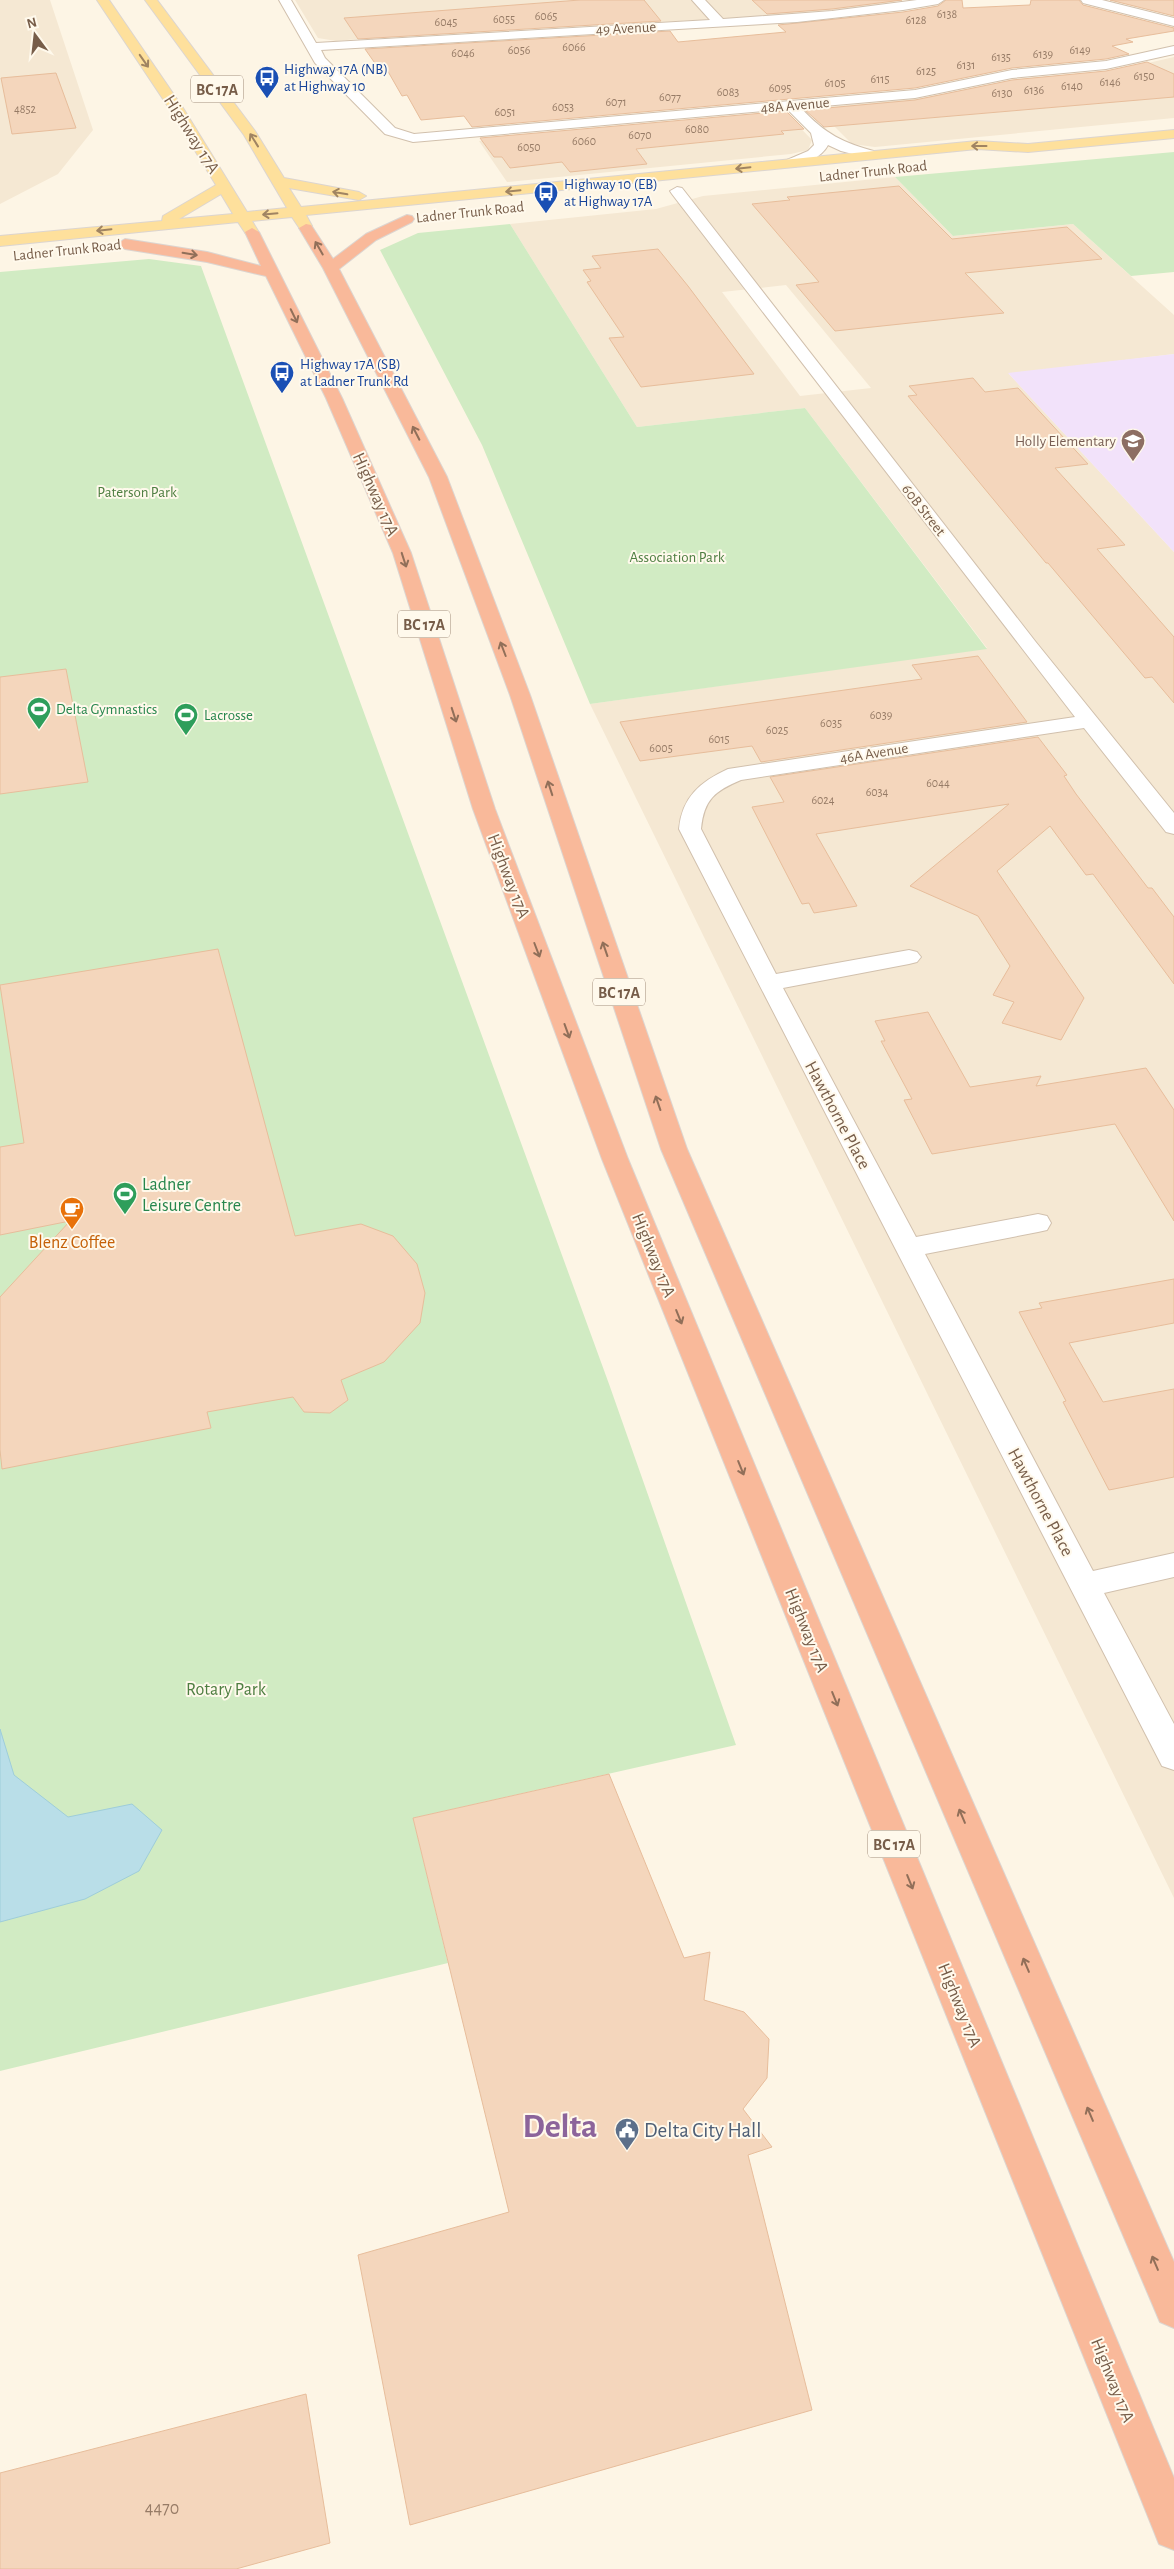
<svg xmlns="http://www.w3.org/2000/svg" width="1174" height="2569" viewBox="0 0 1174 2569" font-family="'Alegreya Sans',sans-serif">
<rect width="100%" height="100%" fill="#fdf5e5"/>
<path fill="#f5e8d3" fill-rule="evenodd" d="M0 0H50L93 130 58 174 0 204Z
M295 0H903L866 7 743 18 422 33 336 41 318 38Z
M1174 57V118L875 147 852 144 816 108 922 98 1017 79 1118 70Z
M784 111 812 140 808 150 791 154 507 182 479 141Z
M895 177 953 236 1073 224 1174 315V354L1009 374 1174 552V1898L590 704 987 648 805 408 637 427 510 224 656 209 703 196ZM786 285 871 388 800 396 722 292Z"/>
<path fill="#f2e2fa" d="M1174 354V552L1008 373Z"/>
<path fill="#d1ebc3" d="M1174 152V272L1131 276 1073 224 953 236 895 177Z
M510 224 637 427 805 408 987 649 590 704 482 445 380 250 418 233Z
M149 259 201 266 609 1384 736 1745 413 1818 448 1963 0 2071V272Z"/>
<path fill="#b9dee8" stroke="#9ecdda" d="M0 1729 14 1775 68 1817 132 1804 162 1830 139 1871 85 1899 0 1922Z"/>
<path fill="#f4d6bc" stroke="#e7bd9b" d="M580 0H644L661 21 358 39 344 18Z
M752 0H902L832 9 767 14Z
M946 0H962L963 8 1030 5 1031 0H1079L1083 5 1174 28V31L1126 39 1133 42 1112 46 1129 54 1106 59 1012 68 915 88 472 127 464 116 421 120 407 95 402 96 386 68 379 69 365 49 670 31 678 42 786 32 778 25 903 12 938 6Z
M1110 0H1174V16Z
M1147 62 1174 74V97L824 127 805 110 915 100 1012 80 1106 71Z
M56 73 76 128 12 134 1 78Z
M786 111 804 129 781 131 784 134 636 149 647 164 570 172 562 162 510 168 502 157H494L480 138Z
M899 186 952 239 1067 227 1102 259 965 273 1004 313 835 331 796 285 819 282 752 204 790 200 787 197Z
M658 249 688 286 754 374 641 387 609 338 624 337 587 282 591 281 583 270 601 268 592 256Z
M973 378 985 392 1018 388 1088 464 1055 468 1125 545 1097 549 1174 637V703L1152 677 1145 678 1048 563H1046L908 396 917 395 909 386Z
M978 656 1027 722 761 762 752 746 640 761 620 722 922 679 912 665Z
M66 669 88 782 0 794V677Z
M1038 737 1067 775 1064 776 1076 794 1148 888H1152L1174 917V984L1093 874 1086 875 1050 826 997 871 1084 998 1061 1040 1002 1023 1014 1002 993 995 1010 966 978 916 910 886 1009 804 816 834 857 906 814 913 809 903 802 904 752 807 784 802 770 777Z
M218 949 295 1236 361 1224 393 1236 417 1264 425 1293 420 1323 384 1362 341 1380 348 1400 330 1413 304 1412 293 1397 207 1412 211 1428 2 1469 0 1450V1297L70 1221 0 1235V1147L24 1143 0 985Z
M928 1012 970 1087 1041 1076 1036 1086 1146 1068 1174 1110V1221L1115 1124 932 1154 904 1100 912 1099 881 1041H885L875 1021Z
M1174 1279V1323L1069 1343 1103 1402 1174 1389V1477L1109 1490 1063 1402 1066 1401 1019 1312 1042 1308 1039 1303Z
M609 1774 684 1958 710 1952 704 2000 744 2012 769 2039 767 2078 743 2109 772 2147 748 2155 812 2410 410 2525 358 2255 509 2212 413 1818Z
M306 2394 330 2543 236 2569H0V2473Z"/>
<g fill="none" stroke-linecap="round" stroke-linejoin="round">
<defs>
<path id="minor" d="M279 0H291L316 43 710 20 692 0H705L723 19 832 11 917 0H944L938 4 903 10 797 22 321 50 325 58 395 128 414 134 915 90 1012 70 1106 61 1174 46V54L1106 69 1012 78 915 98 801 108C825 134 843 143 877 152L879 155 872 159 841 151 828 145C822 157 800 169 787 166L785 163 787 160 808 151 814 145 811 133 787 109 413 142 385 134 315 63Z
M1081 0H1102L1174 18V26L1083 3Z
M677 187 682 188 1035 641 1174 813V834L1166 832 1084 728 741 780C715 791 704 799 701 829L776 974 909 950 917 952 921 957 917 962 909 964 783 988 916 1237 1038 1214 1047 1216 1051 1223 1047 1230 1038 1232 925 1254 1093 1571 1174 1553V1577L1104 1593 1174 1724V1770L1162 1766 679 829C682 797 700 782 728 769L1075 717 672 194 670 191Z"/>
<path id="major" d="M97 0H109L183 108 247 212 287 208 244 135 145 0H157L255 131 284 178 359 192 366 196 359 200 289 188 301 207 977 141 1028 144 1174 130V138L1028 152 977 149 306 215 312 226 305 230 300 229 292 217 252 221 258 231 251 235 246 234 238 222 0 246V236L162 221 163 216 216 185 169 108ZM221 194 233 214 179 219Z"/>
<path id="highway" d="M407 215 412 216 414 219 412 222 376 240 339 269 447 477 530 695 687 1149 1174 2262V2328L1160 2322 661 1149 510 695 429 477 323 268 299 228 306 224 311 225 333 259 366 234Z
M252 228 259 232 342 398 411 553 495 809 628 1159 1174 2478V2550L1159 2544 1153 2529 602 1159 473 809 393 553 326 398 266 276 207 262 125 249 117 244 125 239 207 252 261 266 245 232Z"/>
</defs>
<use href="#minor" stroke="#d1c0ad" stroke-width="2"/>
<use href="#major" stroke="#dcd5d0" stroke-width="2"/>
<use href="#highway" stroke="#dcd5d0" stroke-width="2"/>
<use href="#minor" fill="#fff" fill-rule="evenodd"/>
<use href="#major" fill="#fee09c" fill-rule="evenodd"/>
<use href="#highway" fill="#f9b99a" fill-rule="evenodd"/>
</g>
<defs><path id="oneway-shaft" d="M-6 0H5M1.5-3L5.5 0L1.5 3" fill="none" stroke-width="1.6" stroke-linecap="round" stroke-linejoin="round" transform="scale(1.25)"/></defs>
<g stroke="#a08462">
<use href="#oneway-shaft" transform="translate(144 61) rotate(55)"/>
<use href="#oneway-shaft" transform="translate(254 140) rotate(-122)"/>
<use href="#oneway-shaft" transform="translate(979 146) rotate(-180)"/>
<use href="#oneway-shaft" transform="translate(743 168) rotate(174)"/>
<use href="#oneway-shaft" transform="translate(513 191) rotate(174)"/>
<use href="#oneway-shaft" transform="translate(340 193) rotate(-170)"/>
<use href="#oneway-shaft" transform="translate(270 214) rotate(175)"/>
<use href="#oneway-shaft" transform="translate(104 230) rotate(174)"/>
</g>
<g stroke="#916f59">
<use href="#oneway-shaft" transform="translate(319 248) rotate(-120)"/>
<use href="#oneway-shaft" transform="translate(190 254) rotate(9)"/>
<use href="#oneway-shaft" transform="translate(294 316) rotate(64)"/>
<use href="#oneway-shaft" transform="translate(416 433) rotate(-117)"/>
<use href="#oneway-shaft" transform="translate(404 560) rotate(72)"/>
<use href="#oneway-shaft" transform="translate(503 649) rotate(-111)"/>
<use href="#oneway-shaft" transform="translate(454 715) rotate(72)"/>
<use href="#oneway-shaft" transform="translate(550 788) rotate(-108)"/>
<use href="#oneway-shaft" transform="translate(605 949) rotate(-109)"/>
<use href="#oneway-shaft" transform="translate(537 950) rotate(69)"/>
<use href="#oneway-shaft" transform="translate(567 1031) rotate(70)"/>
<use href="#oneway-shaft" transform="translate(658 1103) rotate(-109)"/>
<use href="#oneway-shaft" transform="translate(679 1317) rotate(68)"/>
<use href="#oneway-shaft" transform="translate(741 1468) rotate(68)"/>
<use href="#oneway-shaft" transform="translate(835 1699) rotate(68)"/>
<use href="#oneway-shaft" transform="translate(962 1816) rotate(-113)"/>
<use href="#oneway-shaft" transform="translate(910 1882) rotate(68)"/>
<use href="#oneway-shaft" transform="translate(1026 1965) rotate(-113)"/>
<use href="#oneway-shaft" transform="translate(1090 2114) rotate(-113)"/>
<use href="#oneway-shaft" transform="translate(1155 2263) rotate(-113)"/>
</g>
<defs>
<symbol id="bus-pin" viewBox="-11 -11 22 30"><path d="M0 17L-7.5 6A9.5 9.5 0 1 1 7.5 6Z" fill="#1a4fb4" stroke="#fff9ec"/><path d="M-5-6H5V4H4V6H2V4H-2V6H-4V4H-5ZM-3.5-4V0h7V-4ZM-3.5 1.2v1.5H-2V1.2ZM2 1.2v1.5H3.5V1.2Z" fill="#fff"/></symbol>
<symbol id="school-pin" viewBox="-11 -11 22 30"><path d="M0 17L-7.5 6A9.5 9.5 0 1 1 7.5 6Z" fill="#8d6e63" stroke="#fff9ec"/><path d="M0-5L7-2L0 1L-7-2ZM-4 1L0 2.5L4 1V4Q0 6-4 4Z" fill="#fff"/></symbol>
<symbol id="stadium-pin" viewBox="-11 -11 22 30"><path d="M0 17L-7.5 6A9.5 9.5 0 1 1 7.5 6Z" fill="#2e9e5b" stroke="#fff9ec"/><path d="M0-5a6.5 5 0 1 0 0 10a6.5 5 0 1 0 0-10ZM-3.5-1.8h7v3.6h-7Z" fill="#fff"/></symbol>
<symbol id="cafe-pin" viewBox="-11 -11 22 30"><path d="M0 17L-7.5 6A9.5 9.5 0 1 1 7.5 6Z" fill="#e8710a" stroke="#fff9ec"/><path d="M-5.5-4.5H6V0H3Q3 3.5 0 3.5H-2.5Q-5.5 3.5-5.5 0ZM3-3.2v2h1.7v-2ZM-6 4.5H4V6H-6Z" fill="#fff"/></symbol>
<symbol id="civic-pin" viewBox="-11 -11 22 30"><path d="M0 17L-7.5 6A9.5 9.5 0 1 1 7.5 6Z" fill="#5c6f8a" stroke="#fff9ec"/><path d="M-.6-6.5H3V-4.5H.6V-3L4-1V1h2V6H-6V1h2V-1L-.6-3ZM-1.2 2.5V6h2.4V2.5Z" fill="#fff"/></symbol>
</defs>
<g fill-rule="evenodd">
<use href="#bus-pin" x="253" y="64" width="28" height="38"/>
<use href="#bus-pin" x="532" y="179" width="28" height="38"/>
<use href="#bus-pin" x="268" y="359" width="28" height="38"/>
<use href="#school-pin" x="1119" y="427" width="28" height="38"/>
<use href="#stadium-pin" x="25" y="695" width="28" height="38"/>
<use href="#stadium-pin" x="172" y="701" width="28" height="38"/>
<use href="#stadium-pin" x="111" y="1180" width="28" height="38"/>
<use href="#cafe-pin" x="58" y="1195" width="28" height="38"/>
<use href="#civic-pin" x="613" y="2116" width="28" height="38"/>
</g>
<g text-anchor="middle" stroke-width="4" stroke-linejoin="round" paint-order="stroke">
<g font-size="12" fill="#967b66">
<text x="947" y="18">6138</text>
<text x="546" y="20">6065</text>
<text x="504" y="23">6055</text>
<text x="916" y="24">6128</text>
<text x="446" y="26">6045</text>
<text x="574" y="51">6066</text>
<text x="519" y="54">6056</text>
<text x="1080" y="54">6149</text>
<text x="463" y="57">6046</text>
<text x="1043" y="58">6139</text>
<text x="1001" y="61">6135</text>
<text x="966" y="69">6131</text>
<text x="926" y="75">6125</text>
<text x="1144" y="80">6150</text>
<text x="880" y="83">6115</text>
<text x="1110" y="86">6146</text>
<text x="835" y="87">6105</text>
<text x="1072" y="90">6140</text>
<text x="780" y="92">6095</text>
<text x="1034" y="94">6136</text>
<text x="728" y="96">6083</text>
<text x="1002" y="97">6130</text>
<text x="670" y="101">6077</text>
<text x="616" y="106">6071</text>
<text x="563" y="111">6053</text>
<text x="25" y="113">4852</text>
<text x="505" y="116">6051</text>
<text x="697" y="133">6080</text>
<text x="640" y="139">6070</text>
<text x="584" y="145">6060</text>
<text x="529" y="151">6050</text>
<text x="881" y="719">6039</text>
<text x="831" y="727">6035</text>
<text x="777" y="734">6025</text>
<text x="719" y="743">6015</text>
<text x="661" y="752">6005</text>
<text x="938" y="787">6044</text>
<text x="877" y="796">6034</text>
<text x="823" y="804">6024</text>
</g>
<g font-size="15" fill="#775d49" stroke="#fff9ec">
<text transform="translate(626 28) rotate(-3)" y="5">49 Avenue</text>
<text transform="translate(795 105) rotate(-5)" y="5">48A Avenue</text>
<text transform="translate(873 171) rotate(-6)" y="5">Ladner Trunk Road</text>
<text transform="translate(470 212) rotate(-6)" y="5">Ladner Trunk Road</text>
<text transform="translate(67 250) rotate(-6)" y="5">Ladner Trunk Road</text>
<text transform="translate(924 510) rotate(52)" y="5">60B Street</text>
<text transform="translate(874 753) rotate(-9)" y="5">46A Avenue</text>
</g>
<g font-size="15" fill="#164399" stroke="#fff9ec" text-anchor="start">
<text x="284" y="74">Highway 17A (NB)<tspan x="284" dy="17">at Highway 10</tspan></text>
<text x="564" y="189">Highway 10 (EB)<tspan x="564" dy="17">at Highway 17A</tspan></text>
<text x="300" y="369">Highway 17A (SB)<tspan x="300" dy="17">at Ladner Trunk Rd</tspan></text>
</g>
<g font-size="15" fill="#785e54" stroke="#fff9ec" text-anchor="end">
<text x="1116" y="446">Holly Elementary</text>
</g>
<g font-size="15" fill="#4e7e41" stroke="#fff9ec">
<text x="137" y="497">Paterson Park</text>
<text x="677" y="562">Association Park</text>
</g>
<g font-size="15" fill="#27864d" stroke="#fff9ec" text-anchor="start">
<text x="56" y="714">Delta Gymnastics</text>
<text x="204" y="720">Lacrosse</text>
</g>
<g fill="#fff9ec" stroke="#a08c7a" stroke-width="1">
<rect x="191" y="75.5" width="52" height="27" rx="4"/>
<rect x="398" y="610.5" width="52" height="27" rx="4"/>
<rect x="593" y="978.5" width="52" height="27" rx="4"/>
<rect x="868" y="1830.5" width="52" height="27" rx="4"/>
</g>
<g font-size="16" font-weight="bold" fill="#775d49">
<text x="217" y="95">BC 17A</text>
<text x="424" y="630">BC 17A</text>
<text x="619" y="998">BC 17A</text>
<text x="894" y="1850">BC 17A</text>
</g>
<g font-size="18" fill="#775d49" stroke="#fff9ec">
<text transform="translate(192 134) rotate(58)" y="6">Highway 17A</text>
<text transform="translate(376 494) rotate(66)" y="6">Highway 17A</text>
<text transform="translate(509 876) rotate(69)" y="6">Highway 17A</text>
<text transform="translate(838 1115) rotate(62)" y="6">Hawthorne Place</text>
<text transform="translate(654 1255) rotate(68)" y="6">Highway 17A</text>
<text transform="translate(1041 1502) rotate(62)" y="6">Hawthorne Place</text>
<text transform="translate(807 1630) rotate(68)" y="6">Highway 17A</text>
<text transform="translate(960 2005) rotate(68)" y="6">Highway 17A</text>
<text transform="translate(1113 2380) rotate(68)" y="6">Highway 17A</text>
</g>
<g font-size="18" fill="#27864d" stroke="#fff9ec" text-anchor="start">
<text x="142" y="1190">Ladner<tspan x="142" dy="21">Leisure Centre</tspan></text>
</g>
<g font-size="18" fill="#c56008" stroke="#fff9ec">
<text x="72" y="1248">Blenz Coffee</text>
</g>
<g font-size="18" fill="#4e7e41" stroke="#fff9ec">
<text x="226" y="1695">Rotary Park</text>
</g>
<g font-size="18" fill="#967b66">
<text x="162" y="2514">4470</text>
</g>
<g font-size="21" fill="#4e5e75" stroke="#fff9ec" text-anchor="start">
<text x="644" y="2137">Delta City Hall</text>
</g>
<g font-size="34" font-weight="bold" fill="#8c649b" stroke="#fff9ec">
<text x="560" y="2137">Delta</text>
</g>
</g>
<g transform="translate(35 35) rotate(345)" stroke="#fff9ec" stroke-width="4" paint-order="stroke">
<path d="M0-4L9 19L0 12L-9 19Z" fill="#775d49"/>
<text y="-8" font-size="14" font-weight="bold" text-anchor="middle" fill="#775d49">N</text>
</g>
</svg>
